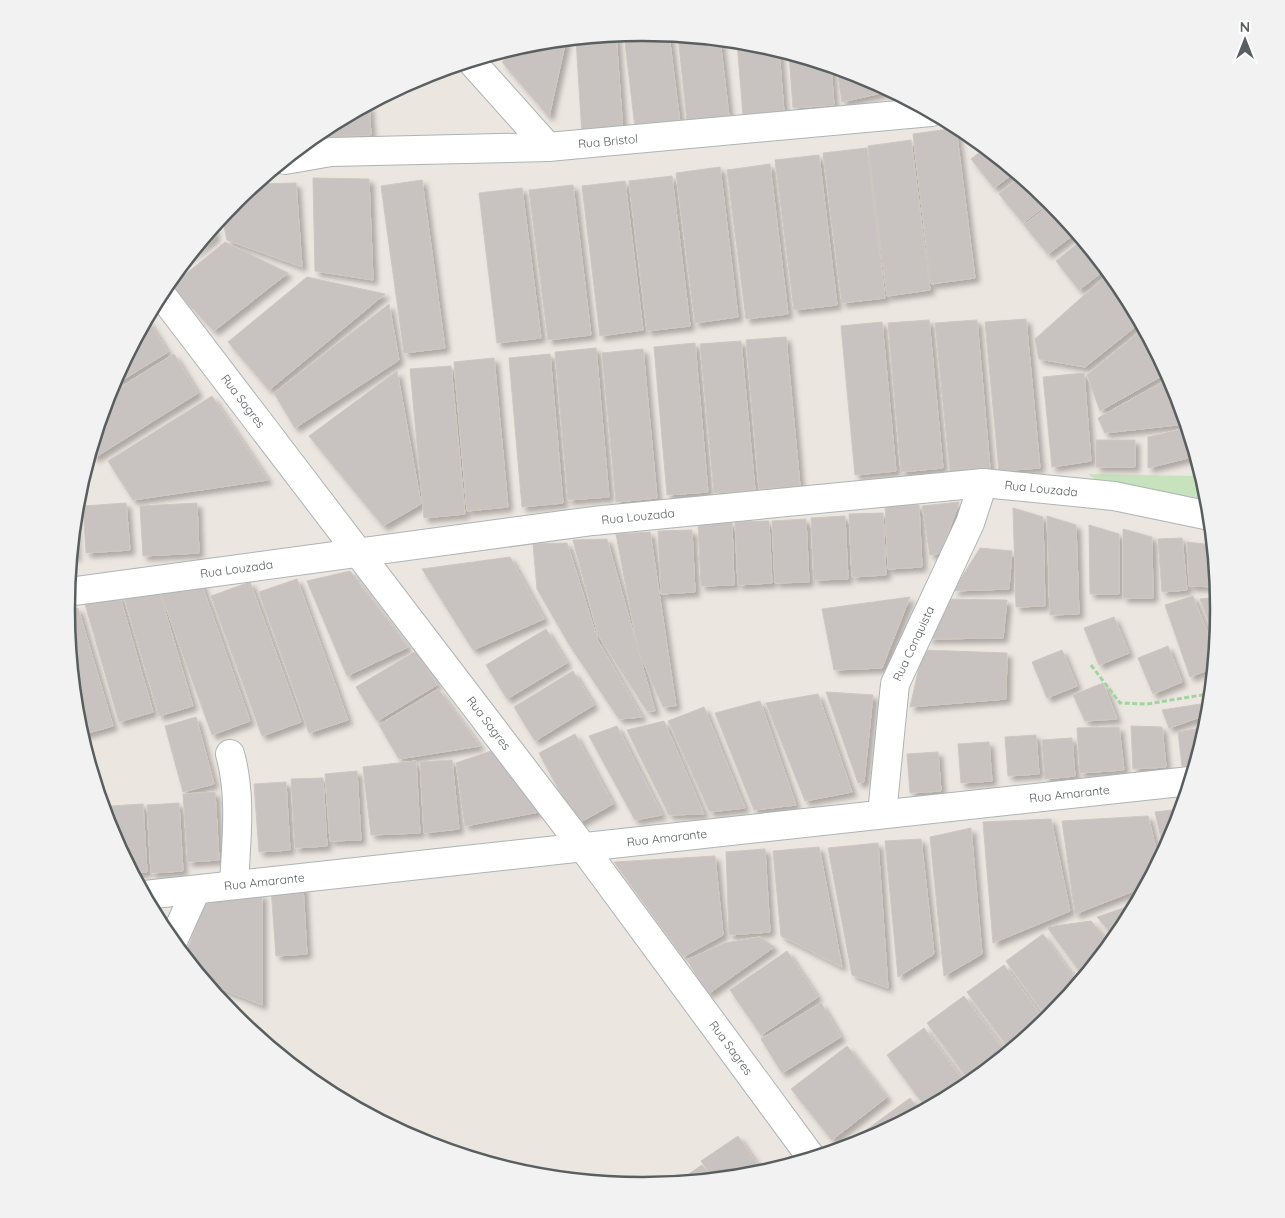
<svg xmlns="http://www.w3.org/2000/svg" width="1285" height="1218" viewBox="0 0 1285 1218" font-family="Quicksand,sans-serif">
<defs>
<filter id="shadow"><feDropShadow dx="4.5" dy="4.5" stdDeviation="2.5" flood-color="#0004"/></filter>
</defs>
<rect width="100%" height="100%" fill="#ece6e0"/>
<path fill="#c7e3bd" d="M1201 473 1209 504 1100 483 1088 474 1190 476Z"/>
<path fill="#c8c3c0" stroke="#d0c6bf" filter="url(#shadow)" d="M643 33 669 35 680 123 635 128 624 34Z
M616 35 623 132 582 135 576 39Z
M678 36 720 40 729 116 687 121Z
M566 40 549 117 502 62 522 46 530 44Z
M737 42 755 44 779 51 784 112 743 115Z
M789 54 831 67 834 105 793 108Z
M837 69 863 76 890 91 842 102Z
M369 105 371 135 329 137 328 126Z
M956 128 975 278 931 284 913 134Z
M911 140 930 290 887 296 868 146Z
M867 148 885 298 842 303 823 153Z
M985 148 1015 172 994 188 971 159Z
M819 155 837 305 794 310 775 160Z
M770 164 788 314 746 319 727 170Z
M720 167 738 317 695 323 676 173Z
M672 176 690 326 647 331 629 181Z
M1020 177 1050 202 1023 223 999 194Z
M313 178 369 179 373 280 315 271Z
M422 180 445 348 404 353 381 186Z
M625 181 643 330 600 336 582 186Z
M296 183 302 267 227 240 222 217 235 201 256 184Z
M573 185 591 335 548 340 529 190Z
M522 188 541 338 497 343 479 193Z
M1052 203 1076 233 1048 254 1024 225Z
M214 227 215 237 189 257Z
M1082 240 1106 269 1079 290 1056 261Z
M225 242 288 273 214 331 171 286Z
M1109 273 1122 289 1140 323 1085 367 1039 359 1035 339Z
M307 277 385 294 269 390 228 342Z
M389 304 399 360 295 428 274 393Z
M147 319 168 352 111 387Z
M1026 319 1040 468 999 471 985 322Z
M929 320 943 468 901 472 888 323Z
M977 320 990 468 950 472 935 323Z
M882 322 896 471 855 475 841 326Z
M1143 329 1167 373 1100 411 1087 375Z
M786 337 800 486 759 489 746 340Z
M741 341 755 490 714 493 700 344Z
M695 343 708 492 667 495 654 347Z
M596 348 609 497 568 500 555 352Z
M643 349 657 498 616 502 602 353Z
M174 354 198 393 94 458 91 452 108 395Z
M550 354 563 503 522 507 509 358Z
M494 358 508 507 467 511 454 362Z
M451 366 465 514 424 518 410 369Z
M397 371 421 504 383 526 309 436Z
M1084 373 1091 461 1052 467 1043 377Z
M1170 378 1175 389 1186 424 1105 433 1098 418Z
M212 396 268 480 133 500 108 461Z
M1187 428 1196 456 1148 468V437Z
M1096 440H1135V467H1096Z
M959 502 941 553 930 555 922 506Z
M126 503 130 550 86 553 83 506Z
M197 503 199 553 143 556 140 506Z
M919 505 922 567 888 569 885 506Z
M1013 508 1043 517 1045 606 1016 607Z
M883 513 886 575 852 577 849 514Z
M845 516 848 579 814 580 811 518Z
M1047 516 1076 525 1079 614 1050 615Z
M75 519 76 557H71Z
M806 519 809 582 775 583 772 521Z
M769 521 772 583 738 585 735 522Z
M732 522 734 585 701 586 698 524Z
M1089 525 1119 534V594H1090Z
M1123 529 1152 537 1153 598H1123Z
M692 530 695 592 661 594 658 531Z
M650 532 676 706 663 707 638 650 616 534Z
M1182 538 1187 590 1162 592 1158 539Z
M607 539 655 711H647L598 635 573 540Z
M1187 542 1213 545 1217 587 1189 586Z
M567 543 598 641 642 717 619 719 570 646 537 589 533 544Z
M980 548 1012 551 1009 589 953 591Z
M510 557 544 619 473 650 422 569Z
M350 571 408 647 347 676 307 581Z
M297 579 348 720 309 733 259 592Z
M200 580 250 721 212 735 161 594Z
M250 582 301 722 262 736 211 596Z
M158 587 193 706 159 716 124 597Z
M119 594 153 712 119 722 85 604Z
M1193 596 1215 652 1213 668 1190 677 1165 605Z
M910 597 882 668 834 670 822 609Z
M1218 597 1219 609 1216 640 1200 599Z
M942 599 1007 600 1003 638 928 639Z
M78 608 113 726 81 735 77 721 66 611Z
M1114 617 1129 653 1099 665 1084 628Z
M546 629 567 663 507 699 486 665Z
M1168 646 1182 682 1153 694 1138 658Z
M923 650 1007 653 1006 699 910 707Z
M1062 650 1077 686 1047 698 1032 662Z
M416 651 437 685 377 721 356 687Z
M573 671 594 705 535 741 514 707Z
M1103 683 1117 719 1085 721 1073 695Z
M438 689 480 746 399 759 379 725Z
M826 692 873 695 864 782 858 783Z
M818 694 852 792 805 801 766 703Z
M760 701 796 805 754 810 715 713Z
M1207 703 1209 714 1169 728 1162 710Z
M704 707 745 808 710 812 668 721Z
M196 717 214 784 183 792 165 726Z
M664 721 704 814 669 815 627 730Z
M617 726 662 815 635 820 589 736Z
M1131 726 1162 727 1166 767 1133 769Z
M1119 727 1124 770 1080 773 1077 728Z
M1206 727 1195 765 1182 766 1178 732Z
M575 734 613 804 577 824 539 753Z
M1036 735 1039 774 1008 776 1005 737Z
M1072 738 1075 776 1045 779 1042 740Z
M989 742 992 781 961 783 958 744Z
M494 750 539 812 465 826 456 763Z
M938 752 941 791 910 793 907 754Z
M452 760 459 829 424 833 420 762Z
M416 761 420 833 371 835 363 767Z
M357 771 361 840 330 841 325 774Z
M323 778 327 846 295 848 291 779Z
M286 782 290 850 259 852 254 784Z
M215 792 219 860 188 862 183 794Z
M179 803 183 871 151 873 147 805Z
M143 804 147 872 133 873 112 834 111 806Z
M1181 809 1175 830 1164 851 1155 812Z
M1148 816 1159 861 1144 887 1075 914 1062 821Z
M1051 819 1070 911 993 943 983 822Z
M971 828 982 954 944 976 930 837Z
M921 839 934 954 898 977 885 841Z
M878 843 888 988 852 975 828 848Z
M819 847 842 967 781 936 773 851Z
M765 849 770 932 729 935 726 852Z
M715 856 723 935 683 957 614 862Z
M303 886 307 954 276 956 271 888Z
M262 894V1005L207 983 185 956 204 904Z
M1135 904 1122 930 1115 938 1097 917Z
M1091 921 1110 944 1083 976 1047 927Z
M1043 934 1078 983 1048 1019 1006 961Z
M760 937 774 947 708 994 687 960 725 943Z
M787 951 818 997 761 1035 730 990Z
M1004 965 1045 1021 1010 1050 967 992Z
M964 996 1006 1053 970 1082 927 1023Z
M821 1003 841 1037 782 1073 761 1039Z
M924 1028 966 1085 926 1108 887 1055Z
M847 1046 887 1097 832 1140 791 1089Z
M910 1098 920 1111 863 1142 845 1147 844 1146Z
M738 1136 760 1168 750 1175 713 1179 701 1161Z
M702 1165 712 1179 677 1182Z"/>
<g fill="none" stroke-linecap="round" stroke-linejoin="round">
<defs>
<g id="minor">
<path d="M471 61 548 147"/>
<path id="s1" d="M285 160 331 152 548 147 931 112"/>
<path id="s2" d="M161 294 582 846 811 1157"/>
<path id="s3" d="M68 592 593 521 983 483 1114 496 1210 516"/>
<path d="M230 754C242 796 236 842 234 885"/>
<path id="s4" d="M882 814 895 684 970 523 983 483"/>
<path id="s5" d="M145 895 1190 781"/>
<path d="M173 941 196 890"/>
</g>
</defs>
<use href="#minor" stroke="#aeb3b6" stroke-width="30"/>
<path stroke="#a1d4a1" stroke-width="3" stroke-dasharray="5 2.5" stroke-linecap="butt" d="M1091 665 1120 703 1147 704 1208 694 1211 692"/>
<use href="#minor" stroke="#fff" stroke-width="28"/>
</g>
<g text-anchor="middle" stroke-width="4" stroke-linejoin="round" paint-order="stroke">
<g font-size="12" fill="#595f61" stroke="#fff">
<text dy="4" stroke="none"><textPath href="#s1" startOffset="324">Rua Bristol</textPath></text>
<text dy="4" stroke="none"><textPath href="#s2" startOffset="135">Rua Sagres</textPath></text>
<text dy="4" stroke="none"><textPath href="#s3" startOffset="980">Rua Louzada</textPath></text>
<text dy="4" stroke="none"><textPath href="#s3" startOffset="575">Rua Louzada</textPath></text>
<text dy="4" stroke="none"><textPath href="#s3" startOffset="170">Rua Louzada</textPath></text>
<text dy="4" stroke="none"><textPath href="#s4" startOffset="175">Rua Conquista</textPath></text>
<text dy="4" stroke="none"><textPath href="#s2" startOffset="540">Rua Sagres</textPath></text>
<text dy="4" stroke="none"><textPath href="#s5" startOffset="930">Rua Amarante</textPath></text>
<text dy="4" stroke="none"><textPath href="#s5" startOffset="525">Rua Amarante</textPath></text>
<text dy="4" stroke="none"><textPath href="#s5" startOffset="120">Rua Amarante</textPath></text>
<text dy="4" stroke="none"><textPath href="#s2" startOffset="945">Rua Sagres</textPath></text>
</g>
</g>
<path d="M0 0H1285V1218H0ZM642 41H643A567 567 0 0 1 1210 608V610A567 567 0 0 1 643 1177H642A567 567 0 0 1 75 610V608A567 567 0 0 1 642 41Z" fill="#f2f2f2" fill-rule="evenodd"/>
<path fill="none" stroke="#595f61" stroke-width="2.5" d="M642 41H643A567 567 0 0 1 1210 608V610A567 567 0 0 1 643 1177H642A567 567 0 0 1 75 610V608A567 567 0 0 1 642 41Z"/>
<g transform="translate(1245 40)" stroke="#ffffff" stroke-width="4" paint-order="stroke">
<path d="M0-4L9 19L0 12L-9 19Z" fill="#595f61"/>
<text y="-8" font-size="14" font-weight="bold" text-anchor="middle" fill="#595f61">N</text>
</g>
</svg>
